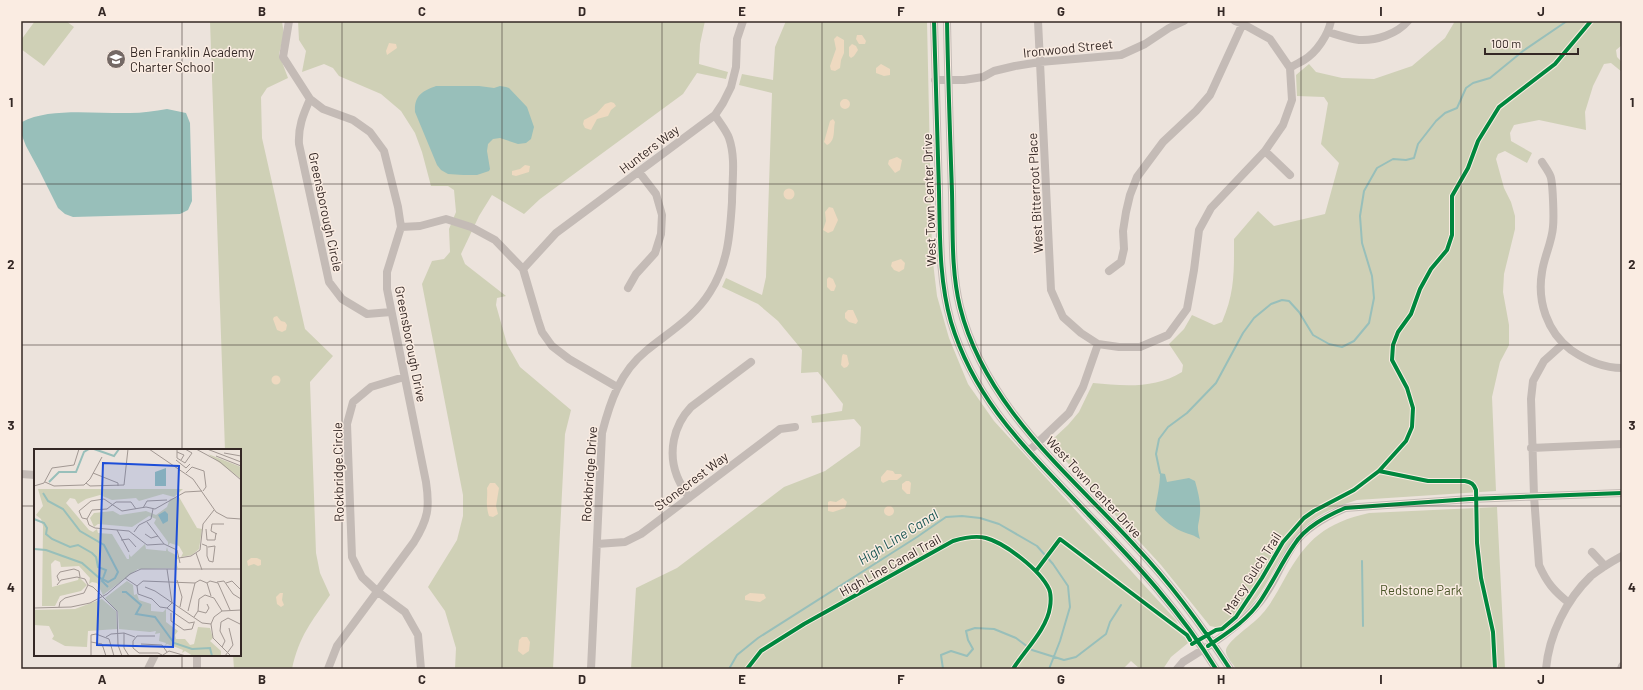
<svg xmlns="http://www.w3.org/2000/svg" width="1643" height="690" viewBox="0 0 1643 690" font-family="Barlow,sans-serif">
<rect width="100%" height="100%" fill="#ece3dc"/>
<path fill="#cfd0b6" d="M35 21H66L74 27 44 66 21 49V40Z
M210 21H282L284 35 279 54 288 78 267 88 261 97 262 138 305 329 333 356 310 382 316 553 320 573 330 595C312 621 299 636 292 669H234L233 655H240V450H225Z
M298 21H705L700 44 699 64 728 72 726 79 697 73 683 94 540 199 524 214 492 195 479 216 461 254 465 264 506 296 497 298 496 305 507 344 520 367 571 410 565 434 553 669H455L456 648 445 611 428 587 457 540 463 516V495L422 284 432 261 444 259 450 252 449 229 456 212 454 190 448 186H431L422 152 415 133 401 111 381 94 339 76 333 68 324 64 302 72 306 51 299 40Z
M786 21H927L932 254 937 296 949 338 968 384 994 421 1176 620 1188 643 1171 657 1163 669H1140L1131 661 1123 669H631L636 588 677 568 784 487 825 471 860 446 861 427 854 419 812 423 811 416 842 411 843 404 818 372 801 373 802 350 778 321 758 304 722 287 726 278 762 295 766 277 772 93 739 85 742 74 773 80 775 47Z
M1455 21H1622V45L1616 50 1617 57 1622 62V72L1611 63 1604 64 1593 86 1585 112 1586 130 1539 120 1514 125 1510 133 1511 141 1532 153 1527 163 1505 151 1498 154 1496 159 1504 188 1511 202 1515 216V229L1504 274 1503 292 1509 325V345L1500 362 1492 397 1496 491 1357 500C1342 505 1326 510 1313 520 1278 544 1272 591 1239 617 1234 621 1226 624 1220 628L1210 626 1161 565 1054 448V438L1068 425 1079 412 1093 383C1123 386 1155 389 1182 372L1183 365 1169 344 1184 329 1192 315 1214 325 1222 322C1235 292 1234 271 1234 239L1258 211 1274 226 1325 214 1339 163 1321 144 1328 103 1324 97 1297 96 1296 75 1309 64 1316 72 1342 78 1374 79 1412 66 1445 38Z
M1497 507 1505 669H1236C1233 664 1225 656 1226 650 1228 640 1254 624 1262 614 1272 603 1278 590 1285 578 1307 539 1325 523 1369 513Z"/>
<path fill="#eed9c0" d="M857 35H862L866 41 865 44H859L856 39Z
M837 36 844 40V53L841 60 840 68 835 71 831 70 830 66 836 49 834 39Z
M389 43 396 44 397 48 387 55 386 51Z
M852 44 856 46 858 50 854 56 851 58 849 56V47Z
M881 64 890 69V75L884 76 876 73V68Z
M840 104a5 5 0 1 1 10 0a5 5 0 1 1-10 0Z
M611 102 614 103 616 106 611 110 608 116 597 119 591 130 585 128 583 124 584 120 597 113 605 104Z
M833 119 835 122C833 130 836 141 827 145L824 142 830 121Z
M897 157 902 160 900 170 895 173 888 164 889 160Z
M525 165 530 166 529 172 516 176 512 175V171L520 169Z
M783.5 194a5.5 5.5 0 1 1 11 0a5.5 5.5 0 1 1-11 0Z
M829 207 833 208 838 220 833 231 828 233 823 230 826 221 825 212Z
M901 259 905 263 904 269 899 272 894 270 891 266 892 262Z
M829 277 833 279 836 286 834 291H831L827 287V279Z
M848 310H853L858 321 856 324 849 322 845 318V313Z
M277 316 281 321 285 322 287 325 286 330 282 332 277 330 273 319 274 317Z
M843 354 847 355 849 364 847 367 844 368 841 365 842 356Z
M271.5 380a4.5 4.5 0 1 1 9 0a4.5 4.5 0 1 1-9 0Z
M887 470 893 471 895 474H901L902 476 897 480H889L883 483 881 481V477Z
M906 481H909L911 483 910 494H907L902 489V484Z
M490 483H495L499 488 496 506 498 514 493 517 489 516C485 503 488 499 487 488Z
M843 498 847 502 845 508 833 512 828 511V502L830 501 836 502Z
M884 511a5 5 0 1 1 10 0a5 5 0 1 1-10 0Z
M251 558H257L261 560V565L258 566 254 564 248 566 247 561Z
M280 593H283L282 600 284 605 281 607 277 604 276 597Z
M750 593 764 594 766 598 760 602 745 600V596Z
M522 637H527L530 642 529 651 523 655 518 651 519 640Z"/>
<path fill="#98bfba" d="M436 86H479L494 88 500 86 506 87 509 88 527 107 534 127 531 139 526 143 518 144 500 138 493 139 488 144 487 151 490 169 489 171 477 175H463L448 174 441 170 437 165 415 112C414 96 422 91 436 86Z
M167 109 186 113 190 123 192 201 188 210 180 214 73 217 65 214 58 208 39 170 26 146 21 133 22 122C49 107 98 114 130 113 142 113 155 111 167 109Z
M1160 473 1165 474 1167 482 1189 478 1195 481C1198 492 1201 502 1200 513 1199 526 1196 525 1200 539 1193 535 1192 535 1186 533 1174 529 1163 520 1155 510 1157 497 1160 486 1160 473Z"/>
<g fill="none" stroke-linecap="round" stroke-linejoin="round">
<path stroke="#98bfba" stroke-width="2" d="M1160 473 1156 454 1159 439 1168 427 1187 413 1216 383 1243 333 1254 318 1271 304 1282 300 1289 301 1299 312 1313 335 1329 344 1342 347 1354 341 1369 323 1374 298 1372 276 1362 243 1360 216 1364 191 1377 168 1393 159 1406 160 1414 158 1418 144 1436 121 1445 113 1457 108 1466 88 1473 83 1490 78 1523 51 1567 21
M1362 561 1363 626
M729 669 737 655 758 638 917 537 946 517 962 516 980 518 999 524 1037 546 1053 564 1068 586 1070 607 1060 641 1049 669
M943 669 941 655 951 651 967 656 973 649 968 640 966 631 975 628 994 629 1016 638 1032 650 1064 660 1076 657 1106 634 1110 622 1121 605"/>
<path stroke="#c4bbb6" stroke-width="8" d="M289 21 283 57 310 99 323 109 353 120 370 132 384 151 398 207 401 227 387 272V289L426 482C430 508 428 519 414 542L337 646 328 669
M934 21C936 78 937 135 939 192 940 236 939 280 951 322 976 405 1031 453 1088 514 1135 562 1181 612 1216 669
M947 21C948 78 950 135 952 192 953 231 951 270 960 307 985 408 1071 475 1137 548 1172 585 1202 626 1230 669
M1038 21 1051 290 1063 317 1081 333 1098 344 1119 347H1140L1168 335 1187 309 1194 270 1199 230 1211 208 1265 151 1283 125 1292 100 1290 68 1270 39 1243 24 1235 21
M1328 32C1338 35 1349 39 1359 40 1376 41 1397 34 1408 21
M1290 68C1294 65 1299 63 1304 60 1317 52 1328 35 1331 21
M935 80H964L983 77 994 71 1015 66 1040 62 1121 55 1145 44 1169 28 1184 21
M310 99C303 115 298 127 299 144L329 282 342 299 367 314 391 312
M1265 151 1290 175
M1542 162C1545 167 1550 173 1551 178 1553 187 1554 218 1553 227 1552 242 1544 257 1542 272 1537 301 1547 332 1571 350 1587 361 1603 368 1622 368
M401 227 420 226 446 219 471 227 495 240 523 269 538 320 542 332 552 346 569 359 617 387
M523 269 556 233 715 115 723 103 731 87 736 67 737 39 743 21
M1109 271 1121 262 1124 249 1123 231 1126 212 1130 195 1137 177 1163 142 1196 111 1210 95 1244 21
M628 288 636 274 655 253 661 234 662 215 656 194 639 172
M1563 344 1544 361 1533 381 1531 399 1534 496 1539 565C1547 583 1554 591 1569 603
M404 377 371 387 353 402 347 424 352 557 362 577 378 592 405 612 418 635 421 669
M1531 448 1622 444
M1029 451 1069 413 1083 387 1098 344
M21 474 35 475
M689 498C685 491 680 484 677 476 668 453 673 426 691 407L751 362
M597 544 625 542 641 534 780 429 795 427
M1592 552 1605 566
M197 655V669
M148 669 155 655
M591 669 602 433C610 402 620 372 646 351 669 332 694 318 710 292 728 264 730 234 732 202 732 181 736 158 729 138 726 130 719 122 715 115
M1177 669 1183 662C1211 645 1239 627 1260 602 1274 585 1281 563 1294 544 1306 527 1327 516 1345 508L1470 499 1622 493
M1546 669C1549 635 1566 600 1591 576 1601 568 1611 562 1622 556
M1621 669 1622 666"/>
<defs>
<path id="cycleway" d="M934 21C936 78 937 135 939 192 940 236 939 280 951 322 976 405 1031 453 1088 514 1135 562 1181 612 1216 669
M947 21C948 78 950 135 952 192 953 231 951 270 960 307 985 408 1071 475 1137 548 1172 585 1202 626 1230 669
M1379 471 1428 481H1465C1471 482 1474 484 1476 490L1477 543 1481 578 1493 632 1495 669
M1036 571 1060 539 1171 623 1187 635 1190 640
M1192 644 1216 630 1222 629 1236 617 1262 578 1283 542 1304 518 1314 511 1354 490 1379 471 1406 441 1412 427 1413 408 1407 388 1392 360 1393 345 1398 332 1411 314 1420 289 1431 269 1447 250 1452 235V196L1468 168 1478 141 1499 107 1555 64 1591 21
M1208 646C1227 633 1248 620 1261 600 1273 582 1282 562 1294 545 1305 527 1327 516 1345 508L1470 499 1622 493
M747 669 761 651 804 624 953 541C963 538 975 535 986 538 1005 543 1040 570 1049 589 1051 593 1051 602 1050 607 1047 629 1025 650 1013 669"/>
</defs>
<use href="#cycleway" stroke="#faece2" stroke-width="6"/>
<use href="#cycleway" stroke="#00873e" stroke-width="4"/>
</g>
<path fill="none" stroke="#342825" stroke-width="1" stroke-opacity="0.55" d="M182 21V450M342 21V669M502 21V669M662 21V669M822 21V669M981 21V669M1141 21V669M1301 21V669M1461 21V669M21 184H1622M21 345H1622M21 506H35M240 506H1622M182 655V669"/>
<defs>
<symbol id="school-disc" viewBox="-11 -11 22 22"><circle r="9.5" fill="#746965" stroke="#faece2"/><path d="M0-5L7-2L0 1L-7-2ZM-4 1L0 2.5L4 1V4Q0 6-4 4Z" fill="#fff"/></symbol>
</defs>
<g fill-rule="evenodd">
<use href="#school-disc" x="105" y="48" width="22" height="22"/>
</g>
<g text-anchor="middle" stroke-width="3" stroke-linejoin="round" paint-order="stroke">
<g font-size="13" fill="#342825" stroke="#faece2">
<text transform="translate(1068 48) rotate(-6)" y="5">Ironwood Street</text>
<text transform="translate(649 149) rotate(-37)" y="5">Hunters Way</text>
<text transform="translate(1035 193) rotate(-93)" y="5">West Bitterroot Place</text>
<text transform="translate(929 200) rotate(-92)" y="5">West Town Center Drive</text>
<text transform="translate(326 212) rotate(78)" y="5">Greensborough Circle</text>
<text transform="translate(411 344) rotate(79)" y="5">Greensborough Drive</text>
<text transform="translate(338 472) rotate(-91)" y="5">Rockbridge Circle</text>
<text transform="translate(589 474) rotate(-86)" y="5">Rockbridge Drive</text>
<text transform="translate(691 481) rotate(-37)" y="5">Stonecrest Way</text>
<text transform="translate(1094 487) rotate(47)" y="5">West Town Center Drive</text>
<text transform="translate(890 565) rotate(-29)" y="5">High Line Canal Trail</text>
<text transform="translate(1252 573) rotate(-57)" y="5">Marcy Gulch Trail</text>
</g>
<g font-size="13" fill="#342825" stroke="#faece2" text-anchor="start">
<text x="130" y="57">Ben Franklin Academy<tspan x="130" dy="15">Charter School</tspan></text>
</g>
<g font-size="13" fill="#495427" stroke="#faece2">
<text x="1421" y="595">Redstone Park</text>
</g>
<g font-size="14" font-style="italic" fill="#195754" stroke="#faece2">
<text transform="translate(898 537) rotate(-32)" y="5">High Line Canal</text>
</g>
</g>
<g transform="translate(34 449)">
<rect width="207" height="207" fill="#ece3dc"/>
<path d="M174 5 207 18V30ZM4 40H149L140 48 129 45 105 52 102 49 78 51 66 46 52 50 44 55 41 50 36 49 32 54 55 81 59 83 63 80 64 84 78 85 93 110H95V105L97 108 111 95 112 100 132 102 133 98 134 102 144 107V110L141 111 144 119 104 120 69 146 63 134 58 133 55 135 56 129 45 117 27 118 26 113 21 111 17 115 18 138 44 131 45 128 53 136 47 142 26 147 21 157H8L9 77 7 70 2 66 9 57ZM145 48 163 79 168 80 165 100 158 106 147 108 149 104 145 97 136 94 134 97V93L120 74 122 70 115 67 98 78 64 75 60 78 56 69 60 64 79 62 86 66 112 62 122 66 133 58 136 50ZM93 132 99 136 100 146 103 145 105 151 117 155V162L129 163 132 160V173L144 182 141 186 142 190H151L156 196 160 195 164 178 176 179 179 189 176 192 187 202V207H159L151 202 148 204 149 201 144 199 133 195 131 197 132 194 125 192 126 184 121 185 122 182 116 183 85 180 84 163 71 149ZM68 150 82 162 83 180 54 182 53 198 31 197 18 190 20 187 15 177 0 176V161L41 160Z" fill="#cfd0b6"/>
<path d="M132 19V37H121V23ZM131 62 134 65V72L129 75 124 66Z" fill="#98bfba"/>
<path fill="none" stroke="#98bfba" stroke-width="2" d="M60 0 80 7 85 0M15 33 25 23H42L50 3 55 0M0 70 10 74 13 79 12 85 18 90 36 98 44 96 58 104 62 108 64 118 72 121 68 132 74 138M0 100 12 101 48 114 64 128 74 133 81 129 84 123 70 96 46 82 29 60 14 52 9 44M88 143H92L107 156 102 165 121 168 140 194 158 200 176 199 178 207"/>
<path fill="none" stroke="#a29893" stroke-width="1" d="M115 0 159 30 182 63 193 69 207 70M143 0V9L151 14 158 4 151 0M162 0 186 13 207 31M173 0 207 13M143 3 150 6 147 11M190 4 207 7M182 7 207 17M142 11 152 19 156 15M59 24 84 34V37M152 24 158 18 170 22 172 38 169 42M11 33 20 37 50 36 56 30 68 8M52 34 56 37 90 36 94 0M0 37 10 34 18 19 40 16 45 0M109 59 113 52 133 51M102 60 97 53H82L73 60 58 61 53 70 55 76 61 79 95 82 113 96 130 95M53 70 48 69 45 62 57 52 70 50 88 62 112 58 121 60 151 43 168 42M113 73 130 95 143 101 146 114M172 80 173 91H181L182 84M83 81 95 103M100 83 105 76 117 70 119 60M111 85 117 89 124 87M183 85 177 82 178 75H190M87 91 95 90 102 98M168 95 173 97V107L175 112 179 113 181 97 174 98M162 104 168 121M145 109 157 107 166 101 169 75 180 61M133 120 138 154M91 129 103 137M143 131 148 148 146 158M25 132 23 127 26 123 40 120 45 122 46 128M183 133 190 132 199 145 207 150M173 134 176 132 184 134 196 161M192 134 198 132 207 141M23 136 27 131 43 128 51 130 54 136 50 144 31 149 26 153 25 158M54 136 59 138 83 162 84 196 88 207M103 137 109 132 161 134M103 137 104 145 118 150 126 158 133 159 138 154M111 138 121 142 168 174 177 175M0 159 37 158 56 154 73 145 96 125 107 120H207M133 159 155 174 161 173M154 162 161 134 166 131 173 134 177 147M164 162 172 164 175 159 173 155M137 164V172L150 181 158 180 160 174M160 168 164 162 165 150 171 146 180 149 188 162M90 184V199L95 207M121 187H103L99 192V199L105 204H124L130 207M72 188 77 185 90 184 101 188M57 193 68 195 72 207M107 195 128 196 133 203M188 198 191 192 186 182 187 173 194 169 206 175M129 206 135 202 152 207M57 207V186L62 185 75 190 80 207M191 207 199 196 195 179M197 207 179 189 177 175 180 168 188 162 207 161"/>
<path fill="#1d4ed8" fill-opacity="0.15" stroke="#1d4ed8" stroke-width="2" d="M69 14 145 17 139 198 63 196Z"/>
<rect width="207" height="207" fill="none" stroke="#342825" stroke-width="2"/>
</g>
<rect width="1643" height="690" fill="none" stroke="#faece2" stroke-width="44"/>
<path d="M1485 48v6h93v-6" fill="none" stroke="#342825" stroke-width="2"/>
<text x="1491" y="48" font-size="12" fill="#342825" stroke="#faece2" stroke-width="3" paint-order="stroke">100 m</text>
<rect x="22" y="22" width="1599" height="646" fill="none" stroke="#342825" stroke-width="1.5"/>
<g font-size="13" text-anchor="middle" font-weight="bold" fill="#342825">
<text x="102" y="16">A</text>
<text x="262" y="16">B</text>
<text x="422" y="16">C</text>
<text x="582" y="16">D</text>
<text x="742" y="16">E</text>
<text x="901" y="16">F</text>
<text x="1061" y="16">G</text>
<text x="1221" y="16">H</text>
<text x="1381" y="16">I</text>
<text x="1541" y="16">J</text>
<text x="11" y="107">1</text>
<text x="1632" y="107">1</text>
<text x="11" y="269">2</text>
<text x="1632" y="269">2</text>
<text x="11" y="430">3</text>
<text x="1632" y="430">3</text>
<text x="11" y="592">4</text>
<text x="1632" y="592">4</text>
<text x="102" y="684">A</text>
<text x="262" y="684">B</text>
<text x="422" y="684">C</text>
<text x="582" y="684">D</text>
<text x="742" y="684">E</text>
<text x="901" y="684">F</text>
<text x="1061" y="684">G</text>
<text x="1221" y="684">H</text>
<text x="1381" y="684">I</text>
<text x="1541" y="684">J</text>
</g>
</svg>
